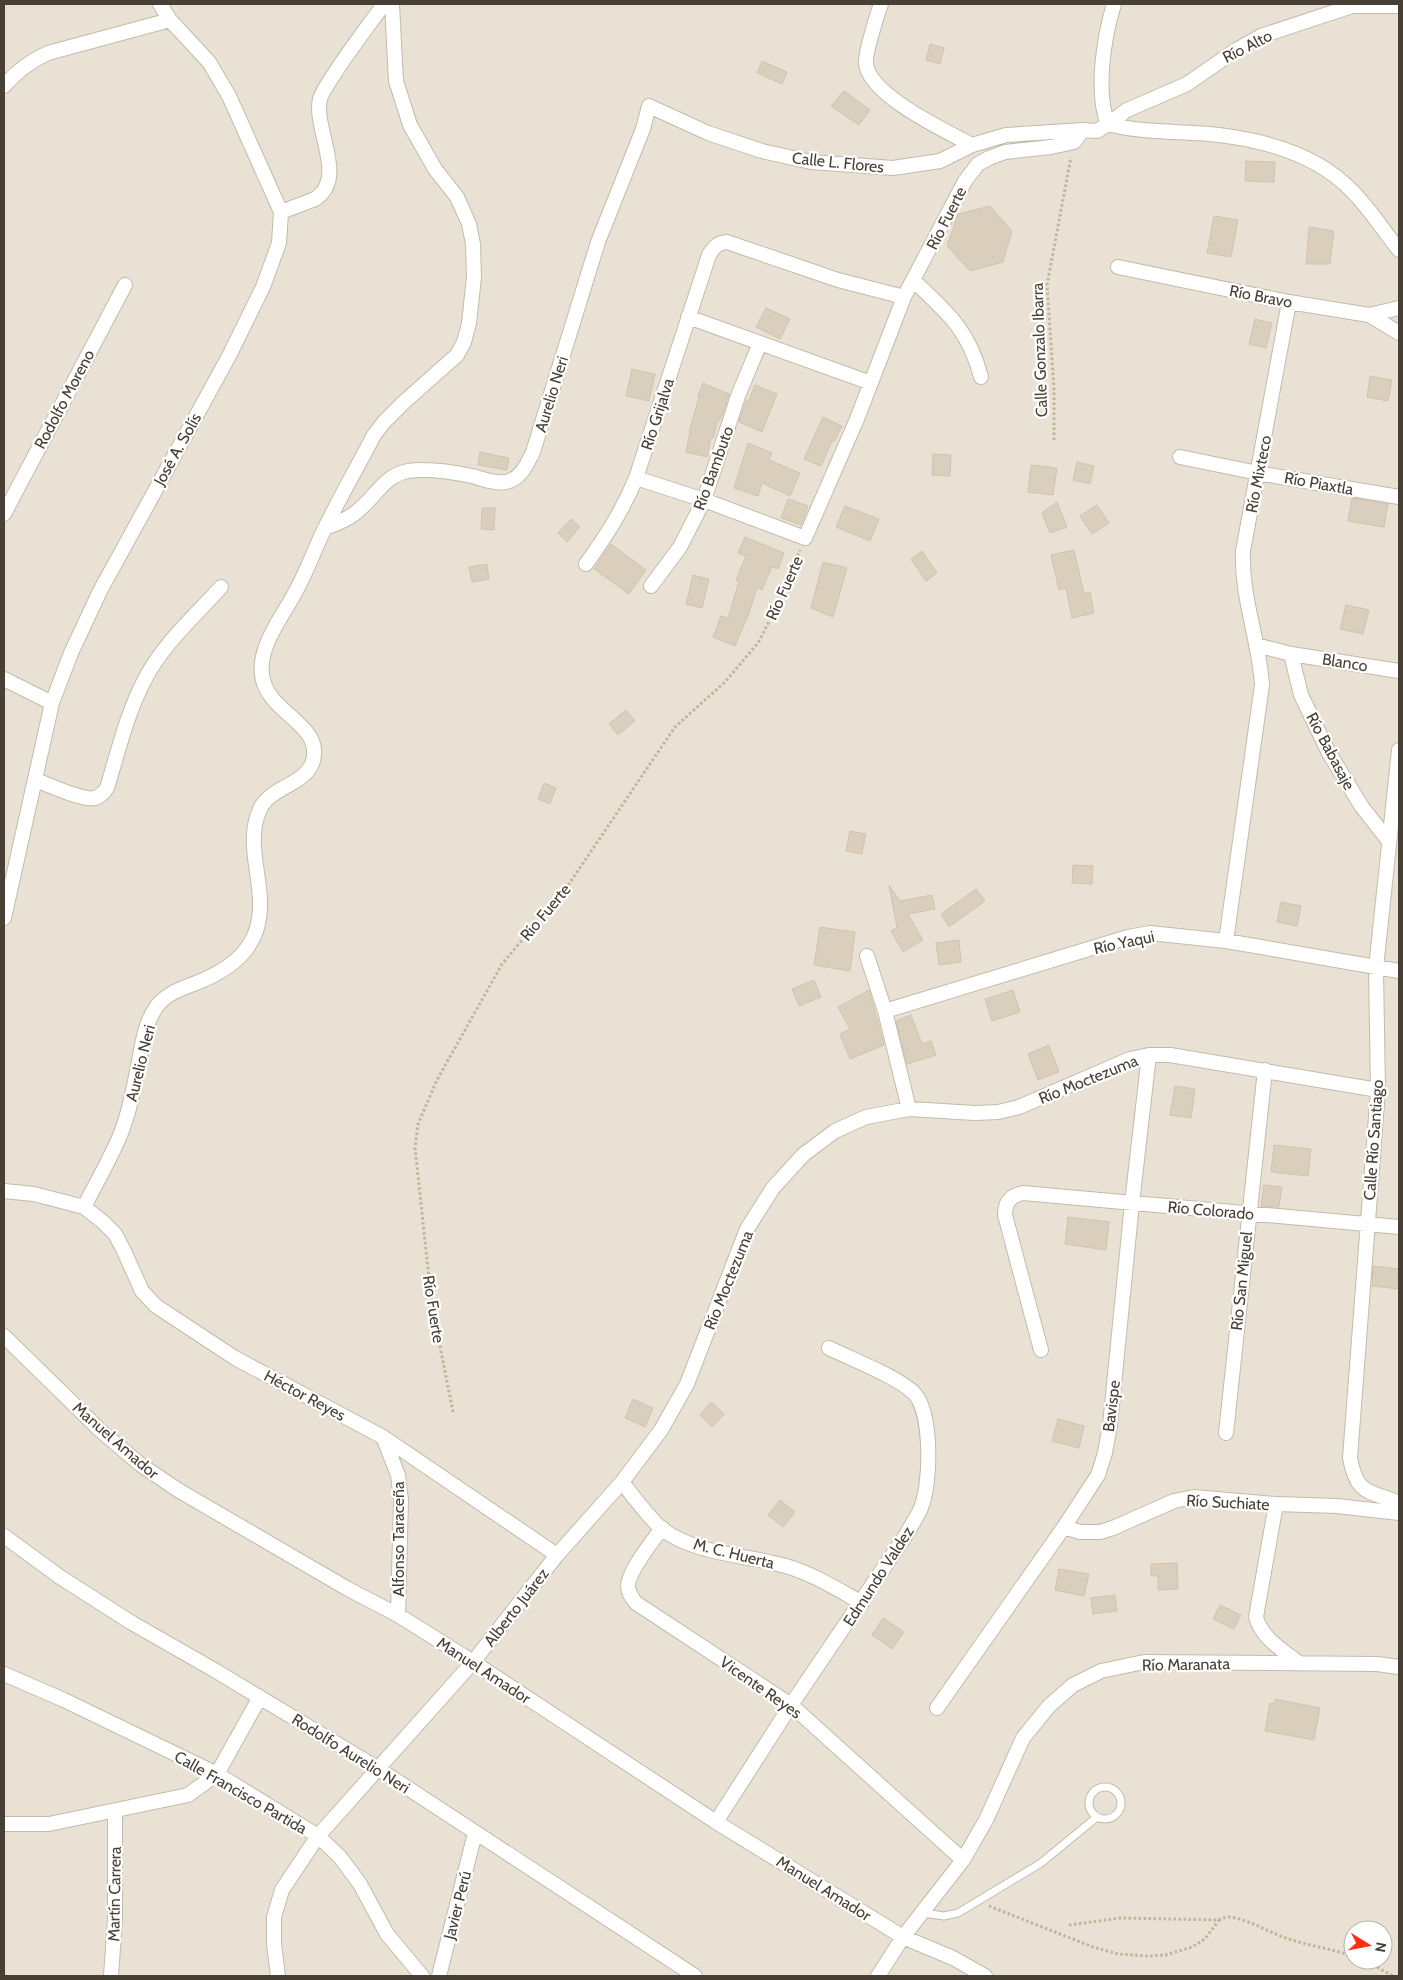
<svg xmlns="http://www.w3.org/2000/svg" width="1403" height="1980" viewBox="0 0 1403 1980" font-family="Cabin,sans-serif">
<rect width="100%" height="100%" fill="#f5f0e6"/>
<path fill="#e9e2d4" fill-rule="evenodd" d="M4 4H1399V1976H4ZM1353 1930H1383V1960H1353Z"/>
<path fill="#dacebd" stroke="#d3c3ad" d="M930 44 944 48 940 64 926 60Z
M762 61 787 72 782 84 757 73Z
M844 91 870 110 859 125 831 106Z
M1246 161 1275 162 1274 182 1245 181Z
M990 206 1012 231 1003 262 970 271 947 246 958 214Z
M1214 216 1238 220 1231 257 1207 253Z
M1309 227 1334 231 1330 264H1306Z
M766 308 790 319 780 339 756 327Z
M1255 319 1272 323 1266 348 1249 344Z
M632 369 655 374 649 401 626 396Z
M1370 376 1392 380 1388 401 1367 397Z
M703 383 729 394 722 416 717 423 713 438H711L707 457 686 452 690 432H689L699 397 698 396Z
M755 385 777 394 762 432 739 422 746 401 748 402Z
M823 417 842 426 834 442 832 441 821 466 804 459Z
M748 443 772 453 769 460 800 473 790 496 762 483 758 496 734 488Z
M480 452 509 458 507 470 478 465Z
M933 454 951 455 950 476 932 475Z
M1077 462 1094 466 1090 484 1073 480Z
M1031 465 1057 468 1053 495 1028 492Z
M1352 498 1388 504 1384 527 1348 521Z
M788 499 808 506 801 525 781 518Z
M1057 502 1067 527 1050 533 1042 513Z
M1097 505 1109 523 1092 534 1080 516Z
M845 506 879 519 870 541 836 527Z
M482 508H495L494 530 481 529Z
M571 519 580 527 567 542 558 533Z
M745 537 784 553 778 569 772 567 762 590 757 588 749 613 735 646 713 637 721 616 728 618 739 581 736 580 746 556 738 553Z
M611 544 646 570 629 594 594 569Z
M1074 550 1084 594 1090 592 1094 613 1072 618 1066 588 1059 590 1051 555Z
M922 551 937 573 926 581 911 559Z
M823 562 847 568 833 617 811 608Z
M487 564 489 579 472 582 469 567Z
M693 575 709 579 702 608 686 604Z
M1346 605 1369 610 1363 634 1340 629Z
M626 710 635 721 618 735 609 724Z
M544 783 556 788 550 804 538 799Z
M850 831 866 834 862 854 846 851Z
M1073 865 1093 866 1092 884 1072 883Z
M889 885 900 901 932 895 935 909 908 914 923 940 903 952 891 931 897 928Z
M976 889 985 901 949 927 941 914Z
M1281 902 1301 906 1297 926 1277 922Z
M820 927 855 932 850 971 814 965Z
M959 940 961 962 939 965 936 943Z
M814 980 821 997 799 1006 792 989Z
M869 990 884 1045 850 1059 840 1034 850 1029 838 1007Z
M1013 990 1020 1012 992 1021 985 999Z
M911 1015 922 1044 931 1041 936 1055 907 1064 896 1021Z
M1049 1045 1059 1072 1038 1080 1028 1054Z
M1175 1086 1195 1089 1191 1118 1170 1115Z
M1274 1145 1311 1149 1308 1176 1271 1172Z
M1264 1185 1282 1187 1279 1207 1261 1206Z
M1068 1217 1109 1222 1106 1250 1065 1244Z
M1373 1266 1399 1269V1289L1372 1286Z
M633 1399 653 1408 645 1427 625 1418Z
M711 1402 724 1414 712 1427 700 1415Z
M1058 1419 1084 1426 1079 1448 1052 1441Z
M780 1500 795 1512 783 1527 768 1515Z
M1177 1563 1178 1589 1158 1590V1576H1151V1564Z
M1059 1569 1089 1574 1084 1596 1055 1590Z
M1115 1595 1117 1611 1093 1614 1091 1598Z
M1220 1605 1241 1615 1234 1629 1213 1619Z
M883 1618 904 1632 892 1649 872 1635Z
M1275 1699 1320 1708 1314 1740 1265 1731 1270 1703 1275 1704Z"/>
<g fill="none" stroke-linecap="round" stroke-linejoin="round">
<defs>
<path id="service" d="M1089 1803a16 16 0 1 1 32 0a16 16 0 1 1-32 0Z
M923 1913 944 1916 958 1913 1041 1863 1097 1817"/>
<path id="minor" d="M881 4C877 15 865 54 866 63 868 95 946 131 972 145
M1114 4C1104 37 1095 92 1108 124L1127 110 1187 84 1236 50 1261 36 1352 6H1399
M4 86C17 71 30 61 48 53L170 20
M281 212 315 199C348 178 313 129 320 99 322 92 327 85 331 79 347 53 366 29 384 4
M1118 267 1289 302 1369 315 1399 333
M913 280C947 312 969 330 981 377
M1369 315 1399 308
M688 317 871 383
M1180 457 1258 473 1399 497
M636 478 704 500 805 538 857 419 904 297 965 181 978 164 989 158 1005 152 1051 147 1074 142 1083 130 1097 131 1108 124C1142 133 1176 131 1210 134 1260 139 1316 153 1352 191 1370 209 1383 230 1399 250
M4 514 125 285
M325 528C339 523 351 518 361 508 377 494 386 475 408 471 428 468 453 472 472 476 483 479 495 484 506 482 521 479 527 464 533 452L598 242 643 129 649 106 708 133 762 151 811 162 893 168 940 161 972 145 1006 135 1083 130
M586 564C606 536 623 510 636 478L709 255C714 247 717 243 727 242L838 280 904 297
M651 586 680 547 704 500 738 396 760 343
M1256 645 1291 654 1399 671
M1291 654 1301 695 1329 753 1362 807 1388 840
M4 679 52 703
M1399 750 1376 968 1378 1090 1350 1458C1357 1496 1369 1490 1399 1503
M35 780C48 784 82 801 95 798 101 796 103 793 107 788 118 752 127 713 145 679 163 644 195 616 221 587
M4 918 52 703 71 653 100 591 229 356 263 287 279 243 281 212 229 96 209 62 170 20 160 4
M1226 941 1262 685C1259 639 1241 597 1243 551L1289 302
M867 956 885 1011 909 1109
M885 1011 1128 937 1150 933 1226 941 1399 971
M4 1191 34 1194 84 1207 103 1222 115 1234 123 1249 142 1291 156 1306 235 1358 383 1437 557 1555
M84 1207C96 1183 111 1158 121 1133 129 1113 133 1092 137 1071 142 1049 143 1025 157 1006 167 993 181 989 196 983 222 973 247 958 256 931 270 890 242 848 260 809 271 786 306 785 313 761 323 723 267 714 262 675 258 644 285 614 298 587 308 568 315 548 325 528 340 497 358 466 374 435L384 422 403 403 457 355 464 342 469 323 474 277 473 244 469 224 457 197 435 169 410 125 396 81 392 4
M4 1336 102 1432 141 1465 178 1490 348 1589 398 1615 473 1662 716 1822 903 1937 953 1958 985 1976
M1041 1350 1005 1215C1005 1202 1010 1196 1023 1193L1399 1227
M1226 1433 1265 1070
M383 1437 398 1475 401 1500 398 1615
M622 1482C633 1496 649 1518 662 1529 694 1554 747 1555 786 1566 813 1574 837 1589 862 1603
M1276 1504 1256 1617C1262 1639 1283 1650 1300 1664
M1064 1527 1080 1532H1100L1113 1528 1174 1501 1194 1497 1276 1504 1337 1506 1399 1513
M662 1528C653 1541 628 1571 628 1586 628 1593 632 1598 636 1603L791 1705 963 1860
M4 1536 60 1577 132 1623 216 1671 377 1768 695 1976
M4 1674 64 1700 217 1774 318 1836 340 1857 360 1884 387 1934 422 1976
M937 1708 1064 1527 1098 1475 1105 1453 1110 1425 1132 1203 1149 1055
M716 1822 791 1705 906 1535C911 1525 919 1515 922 1505 931 1480 932 1412 914 1393 898 1377 851 1359 829 1348
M4 1824H49L188 1795 217 1774 260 1697
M111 1976 115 1919V1812
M278 1976 274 1944V1917L282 1890 318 1836 473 1662 557 1555 622 1482 661 1430 687 1384 747 1229 773 1188 803 1155 835 1131 866 1117 909 1109 975 1113 998 1112 1019 1107 1130 1059 1149 1055H1170L1378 1090
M439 1976 475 1833
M878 1976 903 1937 963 1860 986 1820 1023 1738 1049 1706 1073 1685 1101 1671 1144 1662 1377 1664 1399 1667"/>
</defs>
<use href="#service" stroke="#c4baab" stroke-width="9"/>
<use href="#minor" stroke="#c4baab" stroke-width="16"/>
<path stroke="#c4b397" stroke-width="3" stroke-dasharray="2.5 2.5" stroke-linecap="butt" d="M1054 440V389L1047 285 1071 157
M453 1412 432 1306 415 1148 418 1124 437 1080 502 964 569 884 675 727 725 682 758 643 778 604 800 550
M989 1906 1093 1947 1118 1954 1147 1956 1166 1955 1192 1947 1205 1939 1219 1920
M1069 1925 1121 1918 1219 1920C1223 1918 1226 1917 1230 1917 1251 1920 1269 1933 1289 1939 1310 1946 1332 1949 1353 1956
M1364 1960 1393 1976"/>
<use href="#service" stroke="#fff" stroke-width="7"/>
<use href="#minor" stroke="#fff" stroke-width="14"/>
</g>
<g text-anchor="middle" stroke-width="4.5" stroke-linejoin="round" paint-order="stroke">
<g font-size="16" fill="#484035" stroke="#fff">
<text transform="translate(1247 46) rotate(-27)" y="6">Río Alto</text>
<text transform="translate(838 162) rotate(6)" y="6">Calle L. Flores</text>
<text transform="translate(946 218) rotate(-63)" y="6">Río Fuerte</text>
<text transform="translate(1261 296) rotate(11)" y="6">Río Bravo</text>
<text transform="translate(1039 350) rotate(-92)" y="6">Calle Gonzalo Ibarra</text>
<text transform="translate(551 394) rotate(-73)" y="6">Aurelio Neri</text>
<text transform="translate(64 399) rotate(-62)" y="6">Rodolfo Moreno</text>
<text transform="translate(657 414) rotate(-72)" y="6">Río Grijalva</text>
<text transform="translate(177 449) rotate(-61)" y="6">José A. Solís</text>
<text transform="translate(713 468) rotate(-70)" y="6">Río Bambuto</text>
<text transform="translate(1258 474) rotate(-79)" y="6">Río Mixteco</text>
<text transform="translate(1319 483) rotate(10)" y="6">Río Piaxtla</text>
<text transform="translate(784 588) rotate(-66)" y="6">Río Fuerte</text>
<text transform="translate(1345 662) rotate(9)" y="6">Blanco</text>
<text transform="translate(1331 751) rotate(62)" y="6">Río Babasaje</text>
<text transform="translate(545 912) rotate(-50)" y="6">Río Fuerte</text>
<text transform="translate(1124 942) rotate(-12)" y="6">Río Yaqui</text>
<text transform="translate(140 1063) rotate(-76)" y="6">Aurelio Neri</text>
<text transform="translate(1088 1079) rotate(-22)" y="6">Río Moctezuma</text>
<text transform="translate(1373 1140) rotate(-86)" y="6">Calle Río Santiago</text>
<text transform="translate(1211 1210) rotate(5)" y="6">Río Colorado</text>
<text transform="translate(728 1280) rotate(-68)" y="6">Río Moctezuma</text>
<text transform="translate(1241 1281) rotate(-84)" y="6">Río San Miguel</text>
<text transform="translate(434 1309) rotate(81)" y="6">Río Fuerte</text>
<text transform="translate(305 1395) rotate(28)" y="6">Héctor Reyes</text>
<text transform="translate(1111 1406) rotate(-83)" y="6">Bavispe</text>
<text transform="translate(116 1440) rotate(41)" y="6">Manuel Amador</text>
<text transform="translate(1228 1502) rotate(3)" y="6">Río Suchiate</text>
<text transform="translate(398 1539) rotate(-90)" y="6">Alfonso Taraceña</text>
<text transform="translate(734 1553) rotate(14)" y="6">M. C. Huerta</text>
<text transform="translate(878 1576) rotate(-57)" y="6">Edmundo Valdez</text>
<text transform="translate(516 1607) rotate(-52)" y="6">Alberto Juárez</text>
<text transform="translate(1186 1664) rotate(-1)" y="6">Río Maranata</text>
<text transform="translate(484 1670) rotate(33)" y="6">Manuel Amador</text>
<text transform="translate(761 1687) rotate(35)" y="6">Vicente Reyes</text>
<text transform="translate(351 1753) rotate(32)" y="6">Rodolfo Aurelio Neri</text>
<text transform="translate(241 1792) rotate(30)" y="6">Calle Francisco Partida</text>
<text transform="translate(824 1888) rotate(32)" y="6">Manuel Amador</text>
<text transform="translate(114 1894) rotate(-89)" y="6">Martín Carrera</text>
<text transform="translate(457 1905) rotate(-76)" y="6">Javier Perú</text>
</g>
</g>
<rect width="1403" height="1980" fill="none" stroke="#484035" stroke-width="10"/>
<g transform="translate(1368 1945) rotate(100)"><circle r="24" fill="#ffffff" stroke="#b6b3ae"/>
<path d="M0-4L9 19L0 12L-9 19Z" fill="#ff3013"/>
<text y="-8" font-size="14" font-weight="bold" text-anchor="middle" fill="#484035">N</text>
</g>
</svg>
